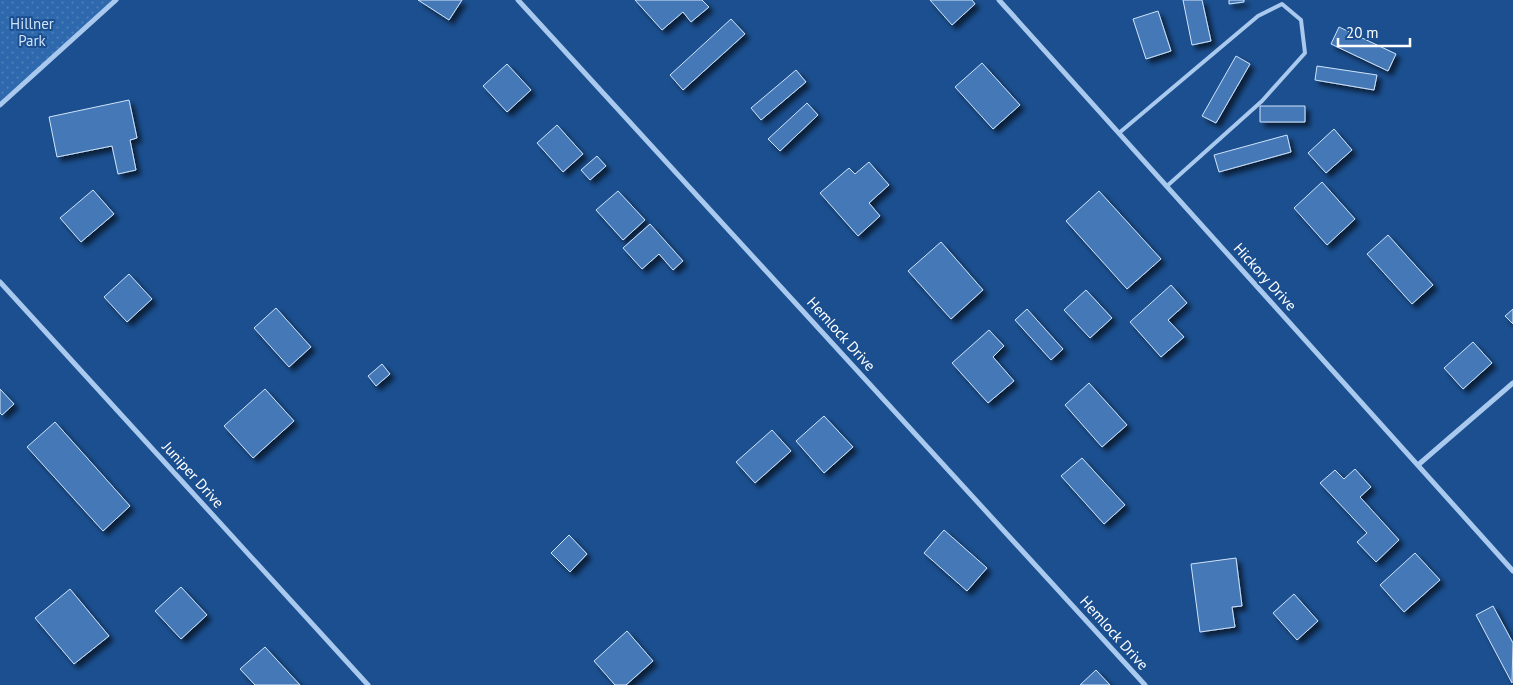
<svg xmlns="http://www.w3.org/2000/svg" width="1513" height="685" viewBox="0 0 1513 685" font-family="'PT Sans',sans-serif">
<defs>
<pattern id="park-dots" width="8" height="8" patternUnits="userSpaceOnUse" patternTransform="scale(1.25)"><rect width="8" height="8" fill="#2e69ad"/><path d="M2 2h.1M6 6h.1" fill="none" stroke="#4d80b9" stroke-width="1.8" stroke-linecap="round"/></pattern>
<filter id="shadow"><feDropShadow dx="4.5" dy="4.5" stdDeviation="2.5" flood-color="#0009"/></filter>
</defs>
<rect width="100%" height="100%" fill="#1b4f8f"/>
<path fill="url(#park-dots)" d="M0 0H115L0 104Z"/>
<path fill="#4478b7" stroke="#cfe3fa" filter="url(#shadow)" d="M418 0H462L449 20Z
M635 0H702L709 7 691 22 683 12 662 30Z
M930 0H972L975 4 952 25Z
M1183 0H1202L1211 41 1192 45Z
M1229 0H1244V2L1229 4Z
M1158 11 1171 51 1146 59 1133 19Z
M731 19 745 34 683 90 670 75Z
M1339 27 1396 54 1388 71 1331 44Z
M1236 56 1250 64 1216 123 1202 116Z
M982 63 1020 105 993 129 955 87Z
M507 64 531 90 507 112 483 86Z
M1317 66 1377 75 1374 90 1315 80Z
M796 70 806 82 761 120 751 108Z
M129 100 137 138 130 140 136 170 118 174 112 146 57 157 49 117Z
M807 103 818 115 780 151 768 139Z
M1260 106H1305V122H1260Z
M557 125 583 154 563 172 537 143Z
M1334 129 1352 150 1326 173 1308 153Z
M1287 135 1291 152 1219 172 1214 155Z
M597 156 606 166 590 180 581 170Z
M869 162 889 185 869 203 880 216 858 236 820 193 849 168 855 174Z
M1322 182 1355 219 1327 245 1294 208Z
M93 190 114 214 81 242 60 218Z
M618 191 645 220 623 240 596 210Z
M1099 191 1161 259 1127 289 1066 221Z
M650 224 683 261 673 270 659 254 642 269 623 248Z
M1388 235 1433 285 1412 304 1367 254Z
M941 242 983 290 951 319 908 271Z
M129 274 152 299 127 322 104 297Z
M1171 285 1187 303 1168 320 1184 337 1161 357 1130 322Z
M1086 290 1112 318 1090 338 1064 310Z
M276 308 311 347 289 367 254 328Z
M1027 309 1063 349 1051 360 1015 320Z
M1513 309V324L1505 316Z
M989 330 1004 346 993 357 1014 381 988 403 952 363Z
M1473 342 1492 363 1463 389 1444 368Z
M382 364 390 374 376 386 368 376Z
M1089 383 1127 425 1102 447 1065 405Z
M0 389 14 404 2 415 0 413Z
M265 389 294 421 253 458 224 426Z
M824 416 853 447 824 473 796 441Z
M55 422 130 506 103 531 27 447Z
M772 430 791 451 755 483 736 462Z
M1082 458 1125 505 1104 524 1061 476Z
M1355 469 1371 487 1360 497 1399 540 1376 562 1357 542 1367 533 1320 483 1335 470 1344 479Z
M944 530 987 568 967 591 924 553Z
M569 535 587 554 570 572 551 553Z
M1415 553 1440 580 1404 612 1380 585Z
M1236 558 1242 606 1232 607 1235 627 1200 632 1191 564Z
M181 587 207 615 181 639 155 611Z
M70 589 109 636 74 664 35 618Z
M1294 594 1318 621 1297 640 1273 613Z
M1493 606 1513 643 1512 683 1476 615Z
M627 631 653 661 626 685H615L594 661Z
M265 647 300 685H255L240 669Z
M1096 670 1110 685H1080Z"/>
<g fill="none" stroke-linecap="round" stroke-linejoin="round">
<path stroke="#a9c9ee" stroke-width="4" d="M1119 133 1258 16 1282 4 1301 20 1305 53 1262 101 1167 186"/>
<path stroke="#a9c9ee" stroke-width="5" d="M518 0 1145 685
M999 0 1513 571
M0 105 116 0
M0 282 368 685
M1418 465 1513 383"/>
</g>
<g text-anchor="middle" stroke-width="4" stroke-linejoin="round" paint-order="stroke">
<g font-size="15" fill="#cfe3fa" stroke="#1b4f8f">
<text x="32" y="29">Hillner<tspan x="32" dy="17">Park</tspan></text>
</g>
<g font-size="15" fill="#fff" stroke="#1b4f8f">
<text transform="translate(1265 277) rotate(48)" y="5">Hickory Drive</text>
<text transform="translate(841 334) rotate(48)" y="5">Hemlock Drive</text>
<text transform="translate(193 475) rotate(48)" y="5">Juniper Drive</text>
<text transform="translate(1114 633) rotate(48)" y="5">Hemlock Drive</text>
</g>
</g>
<path d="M1338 38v8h72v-8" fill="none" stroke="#ffffff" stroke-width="2.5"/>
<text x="1346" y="38" font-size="15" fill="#ffffff" stroke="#1b4f8f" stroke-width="4" paint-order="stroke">20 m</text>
</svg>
